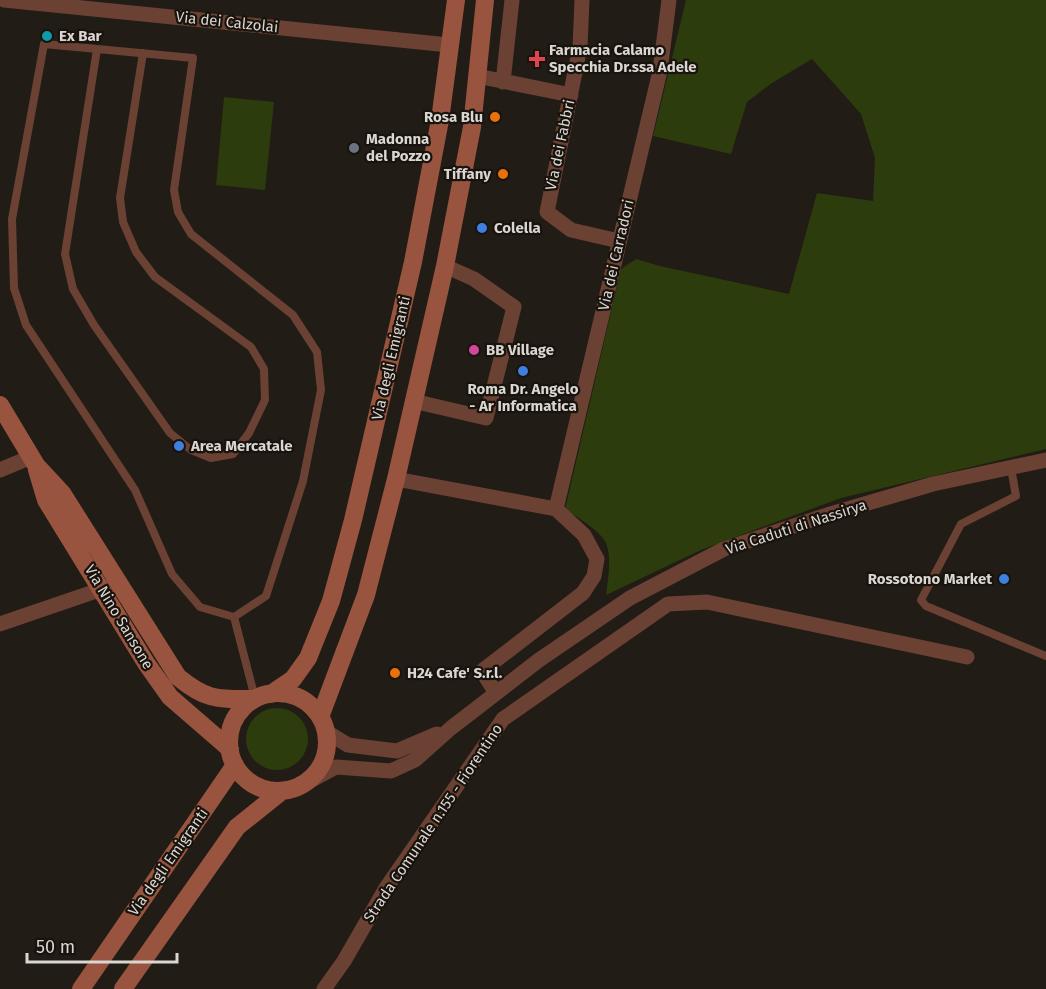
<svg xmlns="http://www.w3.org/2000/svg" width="1046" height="989" viewBox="0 0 1046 989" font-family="'Fira Sans',sans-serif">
<rect width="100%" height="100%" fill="#211c15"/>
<path fill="#2c3c0d" d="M686 0H1046V449L841 498 701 550 606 595C608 579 612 558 606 543 601 531 575 516 565 509L621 269 636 259 660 266 789 294 817 193 873 201 875 158 861 114 812 59 772 83 747 102 731 154 653 136Z
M224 97 274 102 265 190 216 185Z
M246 739a31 31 0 1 1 62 0a31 31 0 1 1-62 0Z"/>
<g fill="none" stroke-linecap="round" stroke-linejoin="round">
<path stroke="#6b4133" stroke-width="8" d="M44 44 193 58 174 190 178 212 191 234 293 315 317 352 321 390 303 481 266 596 234 617 200 607 172 574 135 490 26 325 14 288 12 219Z
M97 49 65 254 73 289 94 325 170 433 191 450 211 458 233 454 249 433 265 400 264 369 251 347 155 277 136 252 123 222 120 198 143 53
M1011 468 1016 496 961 524 921 600 926 606 1046 656
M234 617 255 698"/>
<path stroke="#6b4133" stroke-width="15" d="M4 0 449 45
M582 0 580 47 547 212 571 230 619 241
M477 76 571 95
M503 82 512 0
M413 401 486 418 514 307 474 279 445 266
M0 470 31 457
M396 479 556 509 584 535 597 559 594 576 583 593 482 671 496 693
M556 509 660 71 669 0
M0 624 111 586
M325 731 348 745 397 751 437 734
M299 787 336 767 391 771 415 760 451 728 539 660 630 598 724 549 827 515 933 484 1046 460
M324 989 344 961 386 888 503 719 668 604 707 602 967 657"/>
<path stroke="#98543e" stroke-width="18" d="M0 405 36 465 62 493 178 677C207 701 218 699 255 699
M37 470 46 500 146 663 170 697 230 749
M229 742a49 49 0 1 1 98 0a49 49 0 1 1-98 0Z
M271 694 293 679 308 658 331 601 353 520 413 262 440 120 456 0
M320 717 366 595 396 479 445 266 472 127 485 0
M81 989 235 765
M123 989 237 827 282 791"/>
</g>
<circle fill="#0f9aa8" stroke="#18130c" stroke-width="2" cx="47" cy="36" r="6"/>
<path fill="#e0444e" stroke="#18130c" stroke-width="2" d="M534 50h6v6h6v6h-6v6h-6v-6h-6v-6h6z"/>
<g fill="#e8710a" stroke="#18130c" stroke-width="2">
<circle cx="495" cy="117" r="6"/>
<circle cx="503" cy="174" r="6"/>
<circle cx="395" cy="673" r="6"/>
</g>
<circle fill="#6b7280" stroke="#18130c" stroke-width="2" cx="354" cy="148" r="6"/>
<g fill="#3f7fe0" stroke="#18130c" stroke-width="2">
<circle cx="482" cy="228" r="6"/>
<circle cx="523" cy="371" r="6"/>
<circle cx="179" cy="446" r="6"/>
<circle cx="1004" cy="579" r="6"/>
</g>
<circle fill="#d1479c" stroke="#18130c" stroke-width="2" cx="474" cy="350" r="6"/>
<g text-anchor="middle" stroke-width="4.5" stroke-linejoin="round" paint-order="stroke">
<g font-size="15" fill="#dad6d2" stroke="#18130c">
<text transform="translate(227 22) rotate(6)" y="5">Via dei Calzolai</text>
<text transform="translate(560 145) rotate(-78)" y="5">Via dei Fabbri</text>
<text transform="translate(616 255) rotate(-77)" y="5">Via dei Carradori</text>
<text transform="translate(391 358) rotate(-77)" y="5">Via degli Emigranti</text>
<text transform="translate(796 527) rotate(-18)" y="5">Via Caduti di Nassirya</text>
<text transform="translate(119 617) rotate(59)" y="5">Via Nino Sansone</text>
<text transform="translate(433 823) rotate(-56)" y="5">Strada Comunale n.155 - Fiorentino</text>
<text transform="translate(168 862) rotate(-55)" y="5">Via degli Emigranti</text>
</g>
<g font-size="15" font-weight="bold" fill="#dad6d2" stroke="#18130c" text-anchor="start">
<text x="59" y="41">Ex Bar</text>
<text x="549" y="55">Farmacia Calamo<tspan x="549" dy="17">Specchia Dr.ssa Adele</tspan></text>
<text x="483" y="122" text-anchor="end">Rosa Blu</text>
<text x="366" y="144">Madonna<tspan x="366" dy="17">del Pozzo</tspan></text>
<text x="491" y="179" text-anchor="end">Tiffany</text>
<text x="494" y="233">Colella</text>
<text x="486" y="355">BB Village</text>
<text x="523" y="394" text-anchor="middle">Roma Dr. Angelo<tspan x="523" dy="17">- Ar Informatica</tspan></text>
<text x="191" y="451">Area Mercatale</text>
<text x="992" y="584" text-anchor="end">Rossotono Market</text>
<text x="407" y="678">H24 Cafe' S.r.l.</text>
</g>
</g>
<path d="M27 953v9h150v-9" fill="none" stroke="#dad6d2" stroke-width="3"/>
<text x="36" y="953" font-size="18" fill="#dad6d2" stroke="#18130c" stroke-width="4.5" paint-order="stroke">50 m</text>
</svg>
